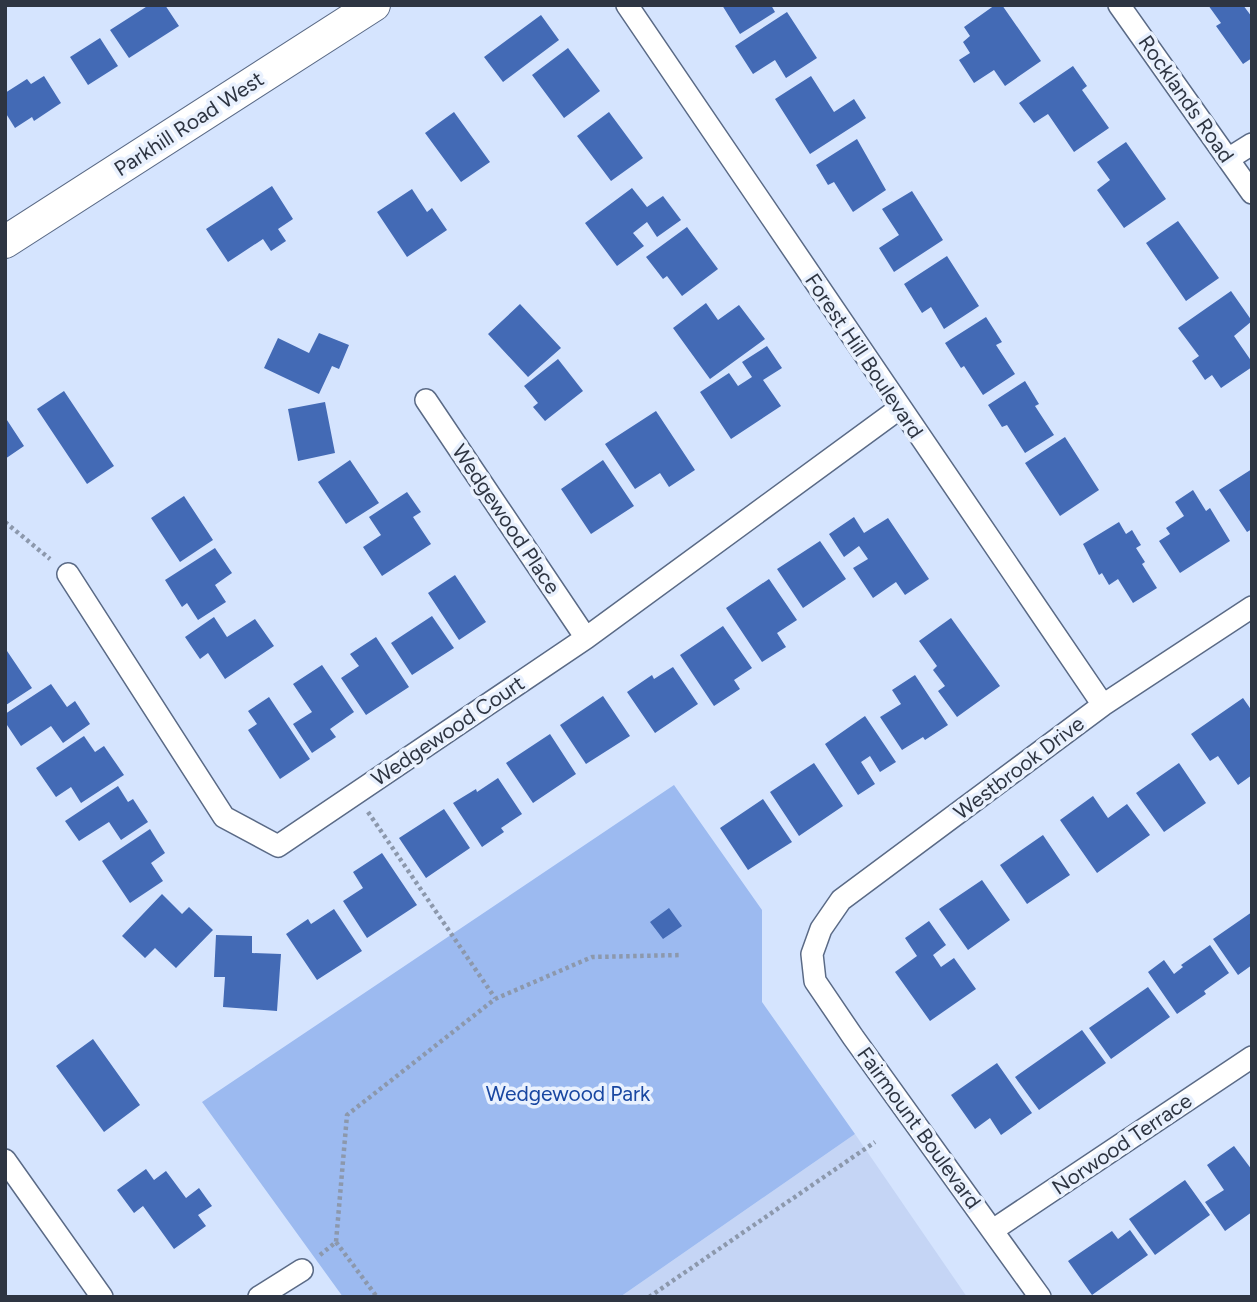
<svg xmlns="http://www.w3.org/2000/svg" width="1257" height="1302" viewBox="0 0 1257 1302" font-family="Figtree,sans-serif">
<rect width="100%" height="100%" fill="#d5e4fe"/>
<path fill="#c5d5f5" d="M855 1134 967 1297H620Z"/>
<path fill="#9cbaf0" d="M674 785 762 910V1002L855 1134 620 1297H343L202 1102Z"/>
<path fill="#436ab5" d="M149 5H165L179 26 129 58 110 30Z
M722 5H771L775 12 740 34Z
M995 5H1002L1041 61 1005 86 994 70 974 83 959 60 970 53 963 42 970 36 964 27Z
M1208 5H1243L1252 17V58L1243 64 1216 26 1221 23Z
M787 12 817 58 786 78 775 60 753 74 735 46Z
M541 15 559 40 503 82 484 57Z
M100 38 118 66 88 85 70 57Z
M568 48 600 91 564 118 532 75Z
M1073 66 1087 86 1082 90 1109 128 1074 152 1048 114 1034 123 1019 103Z
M44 76 61 103 34 121 32 117 15 128 5 112V93L27 79 31 84Z
M811 76 834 112 854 99 866 118 810 154 775 99Z
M454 112 490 162 461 182 425 133Z
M609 112 643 158 611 181 577 136Z
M857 139 886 190 853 212 834 182 828 185 816 165Z
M1126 142 1166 199 1124 228 1097 190 1110 180 1097 162Z
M272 186 293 219 278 229 286 241 271 251 263 239 228 262 206 229Z
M632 188 647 207 663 196 681 220 657 237 647 222 633 233 644 246 617 266 585 223Z
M412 189 427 212 432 208 447 230 407 257 377 212Z
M912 191 943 240 894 272 879 248 899 235 882 209Z
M1178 221 1219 278 1186 301 1146 243Z
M687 227 718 269 682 296 667 276 663 279 646 257Z
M947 256 979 306 944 329 931 307 922 313 904 284Z
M1231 291 1252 321 1234 336 1252 362V367L1221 388 1212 375 1205 380 1192 361 1199 356 1178 328Z
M706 303 718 320 739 305 765 339 710 379 673 328Z
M520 304 561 348 528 377 488 334Z
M986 317 1002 342 996 345 1015 374 983 395 964 366 961 368 945 343Z
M319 333 349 345 339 369 332 366 319 394 264 368 278 338 309 353Z
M767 346 782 368 763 380 781 406 731 439 700 392 729 373 738 386 752 377 742 362Z
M558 359 583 391 545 421 533 407 538 403 524 386Z
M1025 381 1039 404 1035 406 1054 435 1025 453 1007 425 1002 427 988 405Z
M64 391 114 466 87 484 37 409Z
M325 402 335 453 298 461 288 409Z
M656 411 695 470 669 487 660 473 635 489 605 444Z
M5 417 24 446 5 459Z
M1065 437 1099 490 1060 516 1025 463Z
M350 460 379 503 346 524 318 482Z
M603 460 634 506 591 534 561 489Z
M1252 469V529L1247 532 1219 490Z
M1193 490 1206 511 1210 508 1230 541 1180 573 1159 541 1170 534 1166 528 1184 516 1175 502Z
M407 492 421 512 413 517 431 544 382 576 363 547 381 535 369 517Z
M184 496 213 540 180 562 151 518Z
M854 517 864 533 888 518 929 579 905 595 896 582 873 598 853 568 868 559 859 546 844 557 829 534Z
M1119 522 1126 534 1132 530 1141 545 1136 548 1145 562 1142 564 1157 588 1133 603 1118 579 1109 585 1102 573 1099 575 1083 544Z
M820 541 846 579 803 608 777 569Z
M215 548 232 573 215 585 226 602 198 620 187 603 182 607 165 580Z
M455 575 486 622 459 640 428 593Z
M769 579 797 620 777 633 786 647 762 662 726 608Z
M432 616 454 648 412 675 391 643Z
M214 617 227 637 255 619 274 646 225 679 208 653 200 659 185 637Z
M951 618 1000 686 957 717 938 691 945 686 933 670 937 666 919 641Z
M723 626 752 668 734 680 740 689 714 706 680 655Z
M376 637 409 687 366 715 341 678 359 666 350 654Z
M5 648 32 688 6 705 5 704Z
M322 665 354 712 330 729 336 737 312 753 293 724 312 712 293 684Z
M673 667 698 704 655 733 627 692 652 675 654 679Z
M915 675 948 725 925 740 923 737 902 750 880 717 901 704 892 690Z
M51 684 67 707 75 701 90 724 63 743 51 726 21 746 5 722V714Z
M603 696 630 736 586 764 560 725Z
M269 697 310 759 280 779 248 730 257 724 248 711Z
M1243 698 1252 711V775L1238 785 1218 756 1210 761 1191 734Z
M865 716 896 762 880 772 870 756 861 762 875 784 858 795 825 744Z
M550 734 576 774 533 803 506 763Z
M84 736 95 752 104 746 124 775 81 803 71 787 56 797 36 768Z
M814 763 843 806 799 836 770 792Z
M1179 763 1206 803 1164 832 1136 793Z
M498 778 522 814 501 828 504 832 482 847 453 803 476 789 477 792Z
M118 786 128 802 133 799 148 822 121 840 109 822 79 841 65 821Z
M1093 796 1108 818 1127 804 1150 835 1097 873 1060 820Z
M763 799 792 842 748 870 720 828Z
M444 809 470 848 426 878 399 838Z
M150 829 165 853 151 863 163 881 130 903 102 861Z
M1043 835 1070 875 1027 904 1000 865Z
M382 853 417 905 367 938 343 901 363 888 353 872Z
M982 880 1010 920 968 950 939 909Z
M162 894 182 914 189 907 213 930 176 968 155 948 145 958 122 936Z
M669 908 682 926 663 939 650 922Z
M334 909 362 951 317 980 286 934 308 919 311 924Z
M1252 912V965L1238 975 1213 939Z
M929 921 946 945 933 955 941 967 954 958 976 989 930 1021 895 972 917 956 905 938Z
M216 935 252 936V953L281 954 277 1011 223 1007 225 977H214Z
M1210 945 1229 973 1204 991 1206 994 1177 1014 1148 972 1164 960 1174 974 1183 967 1181 965Z
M1148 987 1170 1017 1111 1059 1089 1028Z
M1082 1030 1106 1063 1039 1110 1015 1077Z
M93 1039 140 1105 104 1132 56 1066Z
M997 1063 1032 1113 1001 1135 990 1118 975 1129 951 1095Z
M1234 1146 1252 1170V1212L1225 1231 1205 1202 1224 1190 1207 1165Z
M146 1169 154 1180 166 1171 186 1198 199 1188 212 1206 198 1215 206 1226 174 1249 143 1206 134 1213 117 1190Z
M1185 1180 1210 1215 1155 1255 1129 1219Z
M1130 1230 1148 1255 1092 1295 1068 1261 1112 1231 1118 1239Z"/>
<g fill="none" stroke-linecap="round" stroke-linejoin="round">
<defs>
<path id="minor" d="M627 5 1103 705
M1119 5 1252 193
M1228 159 1252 144
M426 400 586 638
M68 574 224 817 278 846 586 638 900 408
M5 1160 102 1297
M993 1230 1252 1057
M259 1297 302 1270
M1040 1297 853 1037 815 981 812 954 821 929 841 900 1103 705 1252 607"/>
<path id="secondary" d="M5 242 374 5"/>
</defs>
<use href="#minor" stroke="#5a6a86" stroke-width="24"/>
<use href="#secondary" stroke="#5a6a86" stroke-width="34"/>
<path stroke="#8c98ac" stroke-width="4.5" stroke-dasharray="3.5 3.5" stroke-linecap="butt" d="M5 522 50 559
M368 812 495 998
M336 1242 377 1297
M320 1255 336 1242 347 1115 495 999 592 957 681 955
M649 1297 875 1142"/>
<use href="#minor" stroke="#fff" stroke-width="21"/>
<use href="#secondary" stroke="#fff" stroke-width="32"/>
</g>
<g text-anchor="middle" stroke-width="7" stroke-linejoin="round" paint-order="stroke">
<g font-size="21" fill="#2e3542" stroke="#e9f1fe">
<text transform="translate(1186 99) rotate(55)" y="7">Rocklands Road</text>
<text transform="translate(189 124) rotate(-33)" y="7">Parkhill Road West</text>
<text transform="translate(864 356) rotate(56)" y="7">Forest Hill Boulevard</text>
<text transform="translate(506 519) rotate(56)" y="7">Wedgewood Place</text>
<text transform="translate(448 731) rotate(-34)" y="7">Wedgewood Court</text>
<text transform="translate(1019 768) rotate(-37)" y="7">Westbrook Drive</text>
<text transform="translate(919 1128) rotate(54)" y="7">Fairmount Boulevard</text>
<text transform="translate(1122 1144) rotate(-34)" y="7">Norwood Terrace</text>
</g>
<g font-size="21" fill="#1947a1" stroke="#e9f1fe">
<text x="568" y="1101">Wedgewood Park</text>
</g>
</g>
<rect width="1257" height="1302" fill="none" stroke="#2e3542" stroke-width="14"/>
</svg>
